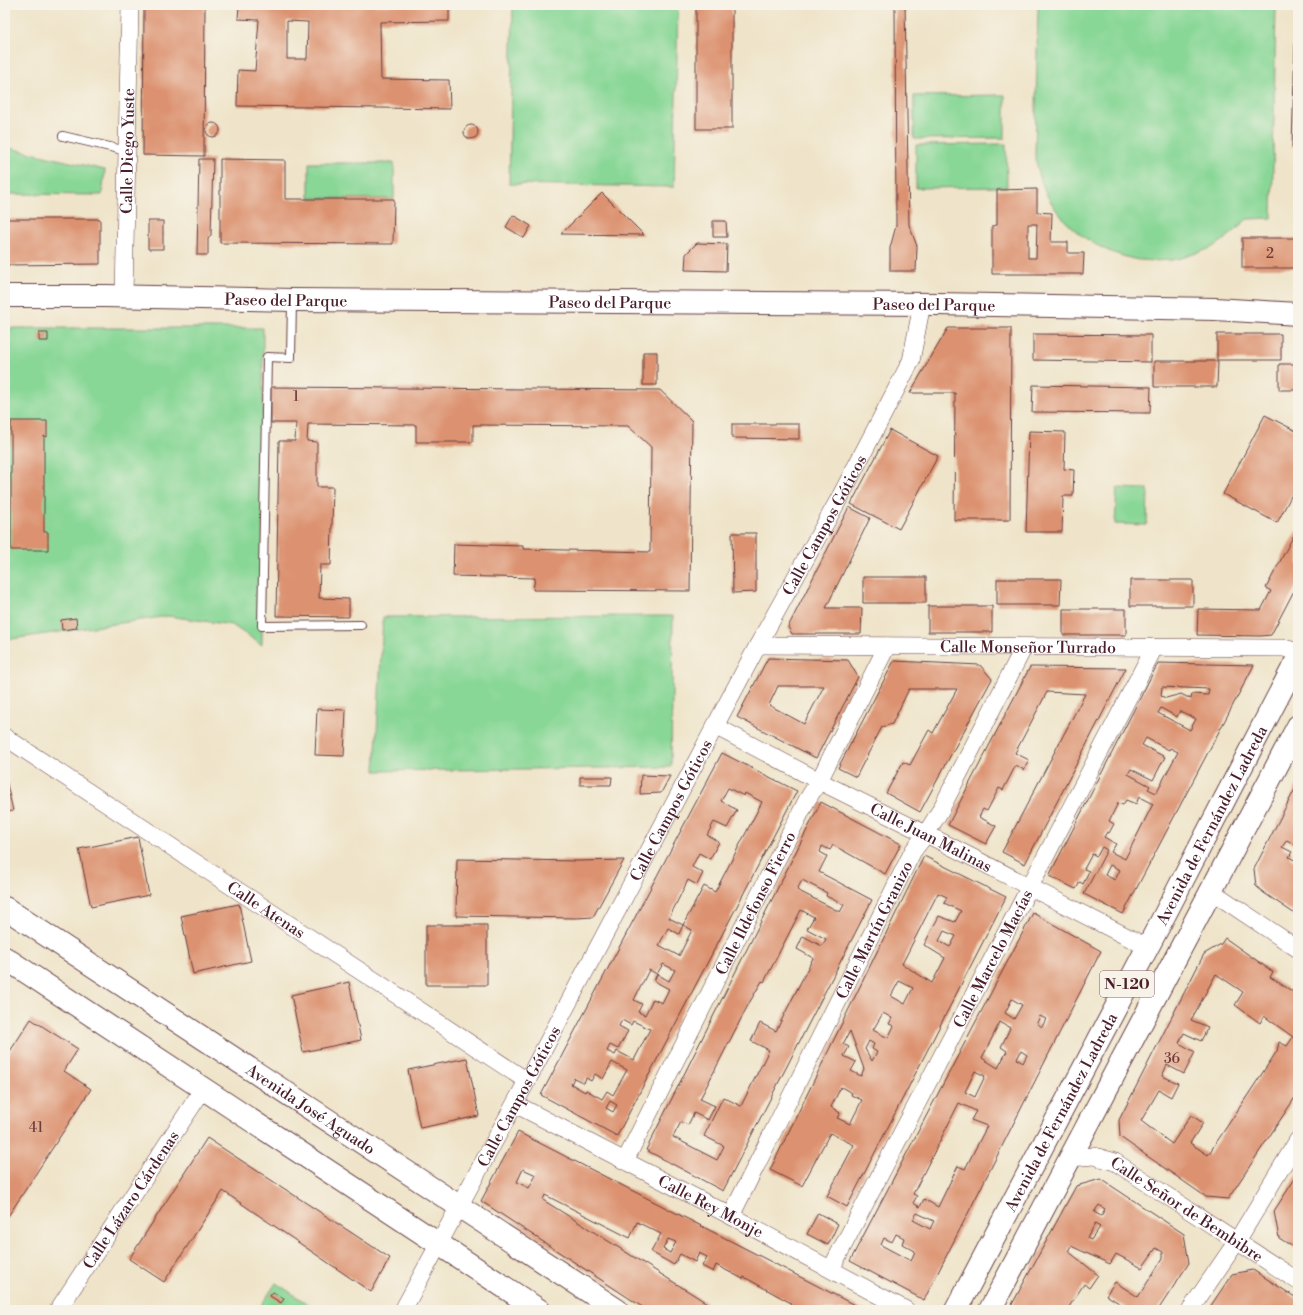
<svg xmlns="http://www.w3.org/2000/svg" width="1303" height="1315" viewBox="0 0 1303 1315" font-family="'Libre Bodoni',serif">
<rect width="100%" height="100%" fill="#f7f3e8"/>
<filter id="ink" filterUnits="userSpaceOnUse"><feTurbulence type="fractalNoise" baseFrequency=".025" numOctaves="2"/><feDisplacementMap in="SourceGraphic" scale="8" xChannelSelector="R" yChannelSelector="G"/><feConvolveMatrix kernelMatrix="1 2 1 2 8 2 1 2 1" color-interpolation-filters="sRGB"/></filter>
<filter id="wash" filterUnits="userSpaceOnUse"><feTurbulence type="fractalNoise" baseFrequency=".012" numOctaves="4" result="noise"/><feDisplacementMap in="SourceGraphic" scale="16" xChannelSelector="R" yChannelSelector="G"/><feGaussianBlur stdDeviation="0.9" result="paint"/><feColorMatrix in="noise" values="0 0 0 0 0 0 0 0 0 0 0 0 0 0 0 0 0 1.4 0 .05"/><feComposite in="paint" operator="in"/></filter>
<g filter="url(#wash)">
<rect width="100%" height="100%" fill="#efe4c9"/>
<path fill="#88d796" stroke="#697b60" d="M513 5H678L674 187 509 184Z
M1038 5H1276L1272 218 1247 219C1235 231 1222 244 1206 250 1196 253 1180 259 1171 260 1162 261 1142 261 1134 259 1098 251 1066 230 1048 197 1041 184 1038 170 1035 156Z
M1005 95V138L914 139V96Z
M1006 144 1007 187 916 188V145Z
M5 147 105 170 102 195 5 194Z
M309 163H394V199L309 198Z
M5 328H263L262 645 232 625 168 616 5 640Z
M1117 488 1148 489 1147 525 1115 524Z
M673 616 671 767 375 771 383 617Z
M276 1283 317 1310H258Z"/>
<g id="blocks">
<path fill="#dc926f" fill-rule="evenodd" d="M144 5H205L204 156 143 155Z
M239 5H449V21L380 22 381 79 449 80 450 109 237 106 238 70 255 71 259 20 238 19ZM287 21 308 22 307 59H287Z
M696 5H732V129H696Z
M895 5H905L909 225 917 246 916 271H890V248L896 226Z
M1296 5H1298V147H1292Z
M206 130a7 7 0 1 1 14 0a7 7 0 1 1-14 0Z
M464 132a7 7 0 1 1 14 0a7 7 0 1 1-14 0Z
M199 159H213L211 235 208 239V255H197Z
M220 159 285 160V199H394L393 244 220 243Z
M1037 189V212L1052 213 1051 242H1068V253H1084L1083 274H992V226L997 225V190ZM1028 224H1037L1036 258H1028Z
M602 193 644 235 561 234Z
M513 215 531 226 524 238 506 227Z
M5 219H100V264L5 265Z
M148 221H163V249H148Z
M713 221H726L727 237H713Z
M1242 238H1298V268H1242Z
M697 243 727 244 726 271 685 270 686 254Z
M948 328H1011L1010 520H954L955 393H910Z
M39 333H48V341H39Z
M1033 334 1151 335V362L1033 360Z
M1217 334H1281V360H1217Z
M643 352H657V385H643Z
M1154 361H1218L1217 387H1154Z
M1279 364H1298V390H1279Z
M1033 385 1151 387 1150 413 1032 412Z
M271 387 660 390 692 421 690 591 533 590 535 578 453 576 454 544 523 546V549L650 552 651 447 628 426 473 425V442H416V425L308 424 307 441 317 442V487H333L331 565H320L319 598 349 599V617L276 616 279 441H295L296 423H271Z
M1265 415 1298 432V483L1277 523 1223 494Z
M11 421H47V437L44 436V532H48V550H11Z
M732 424H799V439L732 438Z
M890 430 938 456 899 529 851 504Z
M1029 431 1065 432 1064 469 1074 470 1073 496H1063L1062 532H1026Z
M849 507 870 518 826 608H862L861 634H792L788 627Z
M1296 531 1298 532V583L1271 635 1261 636 1197 635 1198 609 1261 610 1271 591 1266 588Z
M732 533H756V592L733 593Z
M863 577H926V603H863Z
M997 579H1061L1060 605H997Z
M1130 580H1193V606H1130Z
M928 606H992V632H928Z
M1063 609H1126V635H1063Z
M76 618 77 628 62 630 61 620Z
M768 658 848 660 858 677 816 758 737 717ZM778 686H824L804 724 769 705Z
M894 661 980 665 992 679 920 812 886 793 903 762 910 765 929 730 933 733 957 689H909L892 724 882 727 856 777 838 768Z
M1158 663 1254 665 1123 914 1084 894 1107 850 1102 847 1097 856 1092 854 1084 869 1089 871 1083 884 1080 882 1076 889 1049 876ZM1162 687 1209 689 1208 695 1192 694 1191 699 1181 694 1166 698 1161 696ZM1161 708 1177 717 1180 711 1196 719 1190 730 1158 713ZM1146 738 1169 750 1170 748 1178 752 1156 793 1148 789 1150 786 1128 774 1131 769 1153 780 1165 757 1142 745ZM1139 797 1153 804 1125 859 1111 852 1116 844 1104 837 1107 832 1109 833 1114 824 1109 821 1118 803 1123 805 1126 800 1136 804ZM1110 865 1120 870 1115 880 1105 875Z
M1030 667 1126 668 1025 864 1002 852 1085 694 1047 692 1015 753 1029 760 1024 770 1016 765 1003 790 999 788 987 811 983 809 979 817 996 826 986 844 948 825Z
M317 709 346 710 344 756 315 755Z
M722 753 797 791 617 1136 541 1095ZM728 788 744 796 745 793 762 802 715 892 704 886 683 925 692 930 679 956 659 945 668 928 679 934 683 925 669 918 688 880 697 885 703 873 692 867 699 853 710 859 719 842 707 835 714 822 727 828 737 810 721 801ZM663 964 675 970 669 981 657 974ZM649 970 657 974 654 981 669 989 662 1003 653 999 645 1015 638 1012 642 1004 634 1000ZM622 1020 631 1025 633 1021 650 1029 634 1060 617 1051 615 1055 607 1051 610 1045 618 1049 628 1031 619 1026ZM612 1062 627 1070 613 1095 607 1091 602 1099 586 1090 585 1092 571 1084 574 1078 584 1083 586 1078 591 1081 595 1074 603 1079ZM610 1101 617 1105 613 1112 606 1108Z
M5 775 13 811 5 812Z
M641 775 670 776 661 793 640 794Z
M580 777H612L611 785H580Z
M1298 783V844L1297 846 1287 840 1282 847 1292 852 1289 857 1298 862V916L1264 893 1256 886 1254 869Z
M821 802 901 844 885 874 833 845 830 850 822 846 820 852 827 856 819 872 872 900 723 1191 646 1150ZM802 880 827 893 826 896 844 905 840 912 797 890ZM801 910 814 917 807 929 826 939 822 946 803 936 797 949 813 958 776 1031 760 1023 751 1041 769 1050 741 1106 723 1097 704 1136 724 1146 717 1160 673 1137 681 1122 688 1125 694 1113 708 1120 715 1106 700 1099 748 1005 762 981 764 982Z
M138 837 149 895 91 907 79 849Z
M924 856 1006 897 847 1207 827 1196 854 1145 830 1133 802 1186 770 1170ZM938 893 947 897 944 903 961 911 955 922 939 916 924 945 945 958 932 983 902 964ZM944 931 956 936 950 947 939 941ZM899 981 913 988 905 1004 891 996ZM883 1013 892 1018 889 1024 894 1026 888 1038 873 1030ZM850 1031 864 1069 861 1076 851 1071 856 1062 844 1056 849 1047 843 1044ZM869 1041 874 1044 872 1049 877 1052 872 1061 865 1049ZM841 1087 852 1093 851 1095 862 1100 850 1124 837 1118 840 1113 831 1107Z
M457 859 578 861 624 860 593 917 577 918 456 916Z
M239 904 251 961 193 974 181 916Z
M1033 913 1101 951 924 1300 850 1261ZM1012 999 1022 1005 1014 1019 1005 1013ZM1040 1016 1046 1019 1042 1027 1037 1023ZM1000 1022 1010 1028 1001 1047 1007 1051 998 1068 982 1058ZM1021 1051 1027 1055 1023 1063 1017 1059ZM975 1071 985 1076 975 1097 965 1092ZM959 1103 976 1111 971 1120 987 1126 965 1169 958 1166 938 1207 924 1199 920 1207 913 1203 917 1196 913 1194ZM917 1213 934 1221 930 1229 913 1220ZM896 1234 904 1238 902 1244 915 1251 911 1261 881 1245 884 1238 892 1242Z
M426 925H487V985H426Z
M1225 938 1273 972 1270 977 1298 995V1093L1228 1199 1206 1197 1120 1137 1119 1120 1204 954 1221 944ZM1216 974 1243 992 1235 1005 1260 1023 1264 1016 1293 1037 1287 1046 1279 1042 1277 1051 1208 1155 1190 1143 1203 1123 1191 1115 1172 1144 1141 1121 1159 1090 1171 1097 1178 1083 1162 1076 1167 1065 1184 1074 1195 1052 1179 1043 1184 1033 1201 1041 1208 1027 1191 1020Z
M349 982 361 1040 303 1052 291 995Z
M31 1019 78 1049 64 1071 91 1089 5 1221V1171L7 1167 5 1166V1059Z
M467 1058 479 1116 420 1128 408 1070Z
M518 1132 756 1254 864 1310H788L791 1303 744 1277 743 1279 716 1265 713 1272 702 1266 707 1257 699 1253 695 1262 680 1254 674 1265 651 1252 661 1234 637 1222 630 1238 545 1195 543 1200 718 1310H647L481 1201ZM523 1169 536 1175 529 1188 517 1182ZM668 1239 676 1242 670 1253 663 1249Z
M207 1138 390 1258 371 1292 223 1191 164 1282 129 1259Z
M1298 1174V1250L1279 1238 1274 1211Z
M1101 1179 1184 1234 1189 1263 1158 1310H1126L1127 1308 1106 1295 1115 1282 1138 1297 1163 1258V1252L1156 1248 1142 1268 1116 1254 1110 1264 1071 1246 1068 1251 1098 1275 1089 1288 1084 1284 1067 1310H1009L1076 1186ZM1099 1205 1105 1209 1101 1216 1094 1212ZM1095 1224 1100 1227 1091 1240 1087 1238Z
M818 1213 838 1224 828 1245 807 1234Z
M1253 1270 1298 1299V1310H1208L1232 1274Z
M273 1292 284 1299 281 1303 270 1296Z"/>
</g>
</g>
<g filter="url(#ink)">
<use href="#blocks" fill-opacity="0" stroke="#633d43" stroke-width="1"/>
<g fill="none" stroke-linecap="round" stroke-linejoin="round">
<defs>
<path id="lane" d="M63 136 127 151
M292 301 291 358 267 357 262 626 361 625"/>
<g id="street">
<path id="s1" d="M124 296 130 5"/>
<path id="s2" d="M758 645 1284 648 1298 652"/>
<path id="s3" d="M715 726 819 781 944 843 1147 947"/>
<path id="s4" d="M5 737 527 1081"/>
<path d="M1211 891 1298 949"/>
<path id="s5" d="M515 1104 731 1216 906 1310"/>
<path id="s6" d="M1070 1158 1094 1156 1115 1162 1298 1281"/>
<path id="s7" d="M625 1161 807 800 819 781 887 646"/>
<path id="s8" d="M731 1216 913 851 926 834 940 811 1024 647"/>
<path id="s9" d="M831 1269 1154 648"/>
<path id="s10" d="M58 1310 203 1089"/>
<path id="s11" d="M403 1310 527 1081 758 645 840 497 911 361 922 304"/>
<path d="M1190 1310 1237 1241 1298 1140"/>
</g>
<g id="secondary">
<path id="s12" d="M5 296H105L292 300 936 304 1215 309 1298 314"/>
<path id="s13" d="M5 908 617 1310"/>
<path d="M5 958 539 1310"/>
</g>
<g id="highway">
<path id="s14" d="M956 1310 1162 920 1298 658"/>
<path d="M990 1310 1298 726"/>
</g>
</defs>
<use href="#lane" stroke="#633d43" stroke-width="10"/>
<use href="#street" stroke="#633d43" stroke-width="18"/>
<use href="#secondary" stroke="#633d43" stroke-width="24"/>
<use href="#highway" stroke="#633d43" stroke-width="24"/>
<use href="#lane" stroke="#fff" stroke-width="8"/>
<use href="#street" stroke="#fff" stroke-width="17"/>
<use href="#secondary" stroke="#fff" stroke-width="22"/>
<use href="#highway" stroke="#fff" stroke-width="22"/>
</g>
</g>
<g text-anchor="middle" stroke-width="3.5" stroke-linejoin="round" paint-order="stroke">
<g font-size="14" fill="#6e3c3c">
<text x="1270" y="258">2</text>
<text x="296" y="401">1</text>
<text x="1172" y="1063">36</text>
<text x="36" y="1132">41</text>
</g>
<rect fill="#f7f3e8" stroke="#7e5f64" stroke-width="1" x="1100" y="971" width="54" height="26" rx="3"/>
<g font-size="15" font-weight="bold" fill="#4a1f2b">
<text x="1127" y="989">N-120</text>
</g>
<g font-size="16" fill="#4a1f2b" stroke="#f7f3e8">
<text dy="6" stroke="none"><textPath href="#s1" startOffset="145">Calle Diego Yuste</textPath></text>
<text dy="6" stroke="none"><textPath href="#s12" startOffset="281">Paseo del Parque</textPath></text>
<text dy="6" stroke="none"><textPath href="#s12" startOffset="605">Paseo del Parque</textPath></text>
<text dy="6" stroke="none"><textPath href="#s12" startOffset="929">Paseo del Parque</textPath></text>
<text dy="6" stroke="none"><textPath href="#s11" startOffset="891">Calle Campos Góticos</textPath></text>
<text dy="6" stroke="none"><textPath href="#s2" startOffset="270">Calle Monseñor Turrado</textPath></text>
<text dy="6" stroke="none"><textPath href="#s11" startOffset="567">Calle Campos Góticos</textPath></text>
<text dy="6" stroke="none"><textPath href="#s14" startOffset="548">Avenida de Fernández Ladreda</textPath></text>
<text dy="6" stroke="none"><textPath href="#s3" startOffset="243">Calle Juan Malinas</textPath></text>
<text dy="6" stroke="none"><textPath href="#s7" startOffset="289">Calle Ildefonso Fierro</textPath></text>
<text dy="6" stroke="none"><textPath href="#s4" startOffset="313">Calle Atenas</textPath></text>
<text dy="6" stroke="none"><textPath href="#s8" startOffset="320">Calle Martín Granizo</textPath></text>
<text dy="6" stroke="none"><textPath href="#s9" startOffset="350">Calle Marcelo Macías</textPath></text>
<text dy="6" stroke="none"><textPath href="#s11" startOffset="243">Calle Campos Góticos</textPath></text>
<text dy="6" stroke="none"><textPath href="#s13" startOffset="366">Avenida José Aguado</textPath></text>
<text dy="6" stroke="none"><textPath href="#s14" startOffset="224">Avenida de Fernández Ladreda</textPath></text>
<text dy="6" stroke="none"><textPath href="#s10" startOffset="132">Calle Lázaro Cárdenas</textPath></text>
<text dy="6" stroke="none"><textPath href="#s5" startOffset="221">Calle Rey Monje</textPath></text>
<text dy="6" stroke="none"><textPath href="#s6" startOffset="132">Calle Señor de Bembibre</textPath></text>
</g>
</g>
<rect width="1303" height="1315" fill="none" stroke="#f7f3e8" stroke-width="20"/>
</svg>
